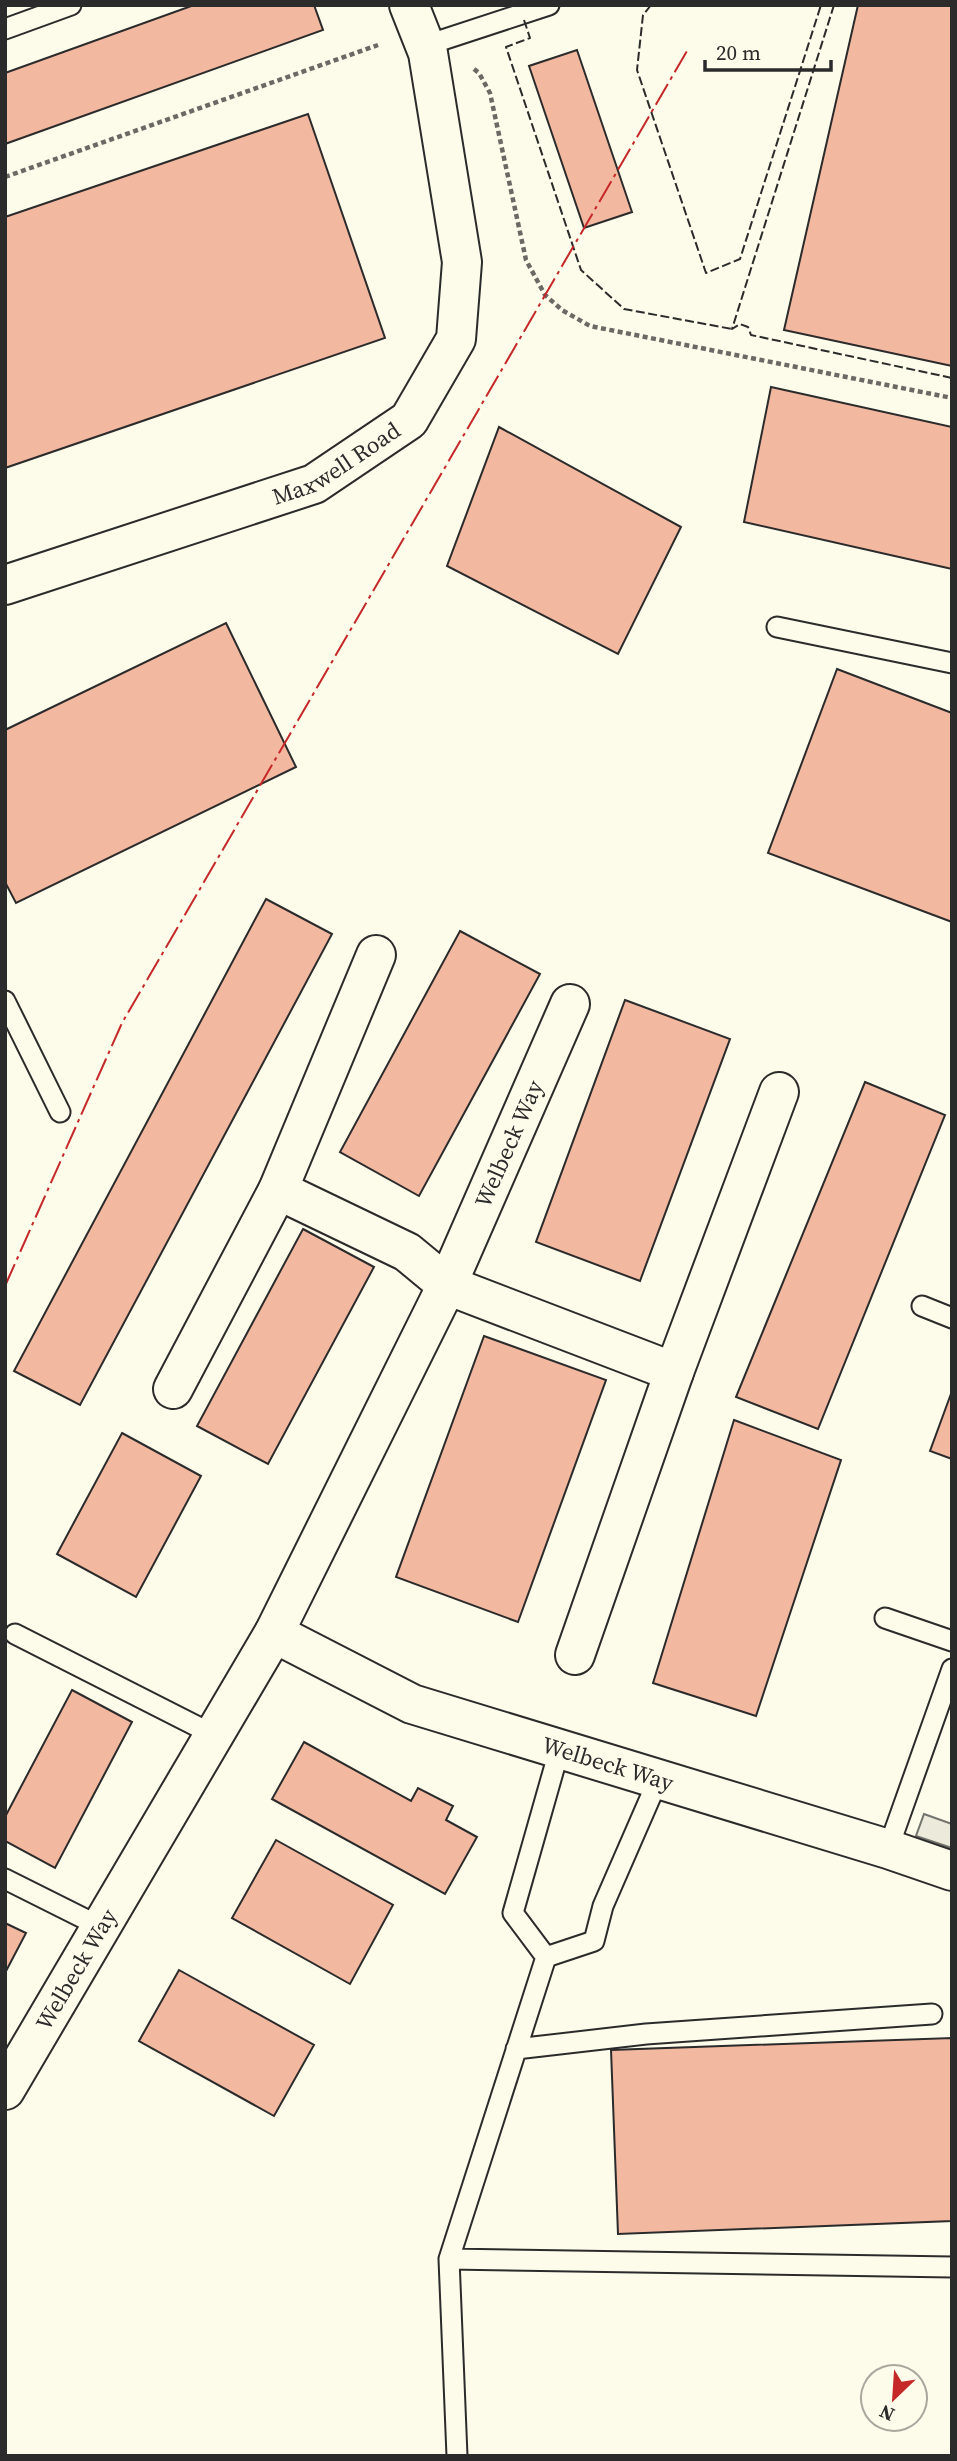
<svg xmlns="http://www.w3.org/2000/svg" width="957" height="2461" viewBox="0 0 957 2461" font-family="'Source Serif 4',serif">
<rect width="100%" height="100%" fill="#fdfbea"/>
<path fill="#ecebdb" stroke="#74746e" stroke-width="2" d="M924 1814 952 1824V1848L916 1836Z"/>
<path fill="#f2b8a0" stroke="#2b2b2b" stroke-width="2" d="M194 5H314L323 30 5 144V73Z
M858 5H952V366L784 330Z
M577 50 632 212 584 228 529 66Z
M308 114 385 338 5 468V217Z
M771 387 952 427V569L744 522Z
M499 427 681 527 618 654 447 566Z
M226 623 296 767 16 903 5 882V730Z
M837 669 952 713V922L768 853Z
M266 899 332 934 80 1405 14 1371Z
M460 931 540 974 419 1196 340 1152Z
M625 1000 730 1039 640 1281 536 1242Z
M865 1082 945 1115 818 1429 736 1397Z
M303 1229 374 1267 268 1464 197 1426Z
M484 1336 606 1380 518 1622 396 1577Z
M952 1391V1459L930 1451Z
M734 1420 841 1460 756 1716 653 1683Z
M122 1433 201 1476 136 1597 57 1554Z
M72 1690 132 1722 55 1868 5 1841V1817Z
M304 1742 411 1801 418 1788 453 1806 446 1820 477 1837 445 1894 272 1799Z
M276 1840 393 1905 350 1984 232 1918Z
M5 1923 26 1933 5 1973Z
M179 1970 314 2045 274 2116 139 2041Z
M952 2038V2221L618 2234 611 2050Z"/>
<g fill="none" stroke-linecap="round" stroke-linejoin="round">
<defs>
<path id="lane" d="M5 29 71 5
M424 46 549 5
M777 627 952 663
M5 1001 60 1112
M922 1306 952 1318
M885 1618 952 1641
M15 1634 214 1735
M888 1849 952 1669
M5 1879 101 1927
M546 1957 594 1941 603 1906 658 1780
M546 1957 513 1913 559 1751
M516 2049 646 2034 932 2014
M449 2259 952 2267
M457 2456 449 2259 546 1957"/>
<g id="street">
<path id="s1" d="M5 585 314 484 409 420 456 339 462 262 428 53 409 5"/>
<path d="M278 1190 407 1252 447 1285 674 1372"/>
<path d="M173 1389 278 1190 376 955"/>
<path id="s2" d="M274 1633 412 1704 888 1849 952 1871"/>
<path d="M575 1655 674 1372 779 1092"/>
<path id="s3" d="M5 2090 274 1633 447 1285 570 1004"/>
</g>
</defs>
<use href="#lane" stroke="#2b2b2b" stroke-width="23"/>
<use href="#street" stroke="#2b2b2b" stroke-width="42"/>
<path stroke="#6a6964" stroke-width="4.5" stroke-dasharray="5 3.5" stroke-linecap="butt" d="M474 69 479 73 490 93 526 260 545 295 562 310 590 326 952 398
M5 177 378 45"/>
<use href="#lane" stroke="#fdfbea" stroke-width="19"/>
<use href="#street" stroke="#fdfbea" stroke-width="38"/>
<path stroke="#2b2b2b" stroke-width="2" stroke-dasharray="9 3.5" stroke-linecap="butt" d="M651 5 643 15 637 70 706 273 740 259 821 5
M834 5 732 329 740 324 748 327 751 335 952 378
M524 20 530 38 506 47 581 270 624 309 732 329"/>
<path stroke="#c62828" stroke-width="2" stroke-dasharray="24 5 3.5 5" stroke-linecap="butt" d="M5 1286 122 1023 687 51"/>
</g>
<g text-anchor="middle" stroke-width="5" stroke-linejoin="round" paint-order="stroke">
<g font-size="23" fill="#2b2b2b" stroke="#fdfbea">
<text dy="8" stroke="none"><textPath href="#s1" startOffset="354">Maxwell Road</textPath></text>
<text dy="8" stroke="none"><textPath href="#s3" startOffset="1073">Welbeck Way</textPath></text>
<text dy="8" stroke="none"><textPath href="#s2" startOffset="360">Welbeck Way</textPath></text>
<text dy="8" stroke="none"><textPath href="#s3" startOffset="140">Welbeck Way</textPath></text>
</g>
</g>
<rect width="957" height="2461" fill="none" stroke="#2b2b2b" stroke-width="14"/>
<g transform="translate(894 2398) rotate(205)"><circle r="33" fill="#fdfbea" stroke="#a9a89e" stroke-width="2"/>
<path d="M0-5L12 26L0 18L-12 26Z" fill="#c62828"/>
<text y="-10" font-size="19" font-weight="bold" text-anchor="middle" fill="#2b2b2b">N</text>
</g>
<path d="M705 60v10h126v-10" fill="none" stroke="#2b2b2b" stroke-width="3.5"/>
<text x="716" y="60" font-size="21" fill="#2b2b2b" stroke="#fdfbea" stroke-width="5" paint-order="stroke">20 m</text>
</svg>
